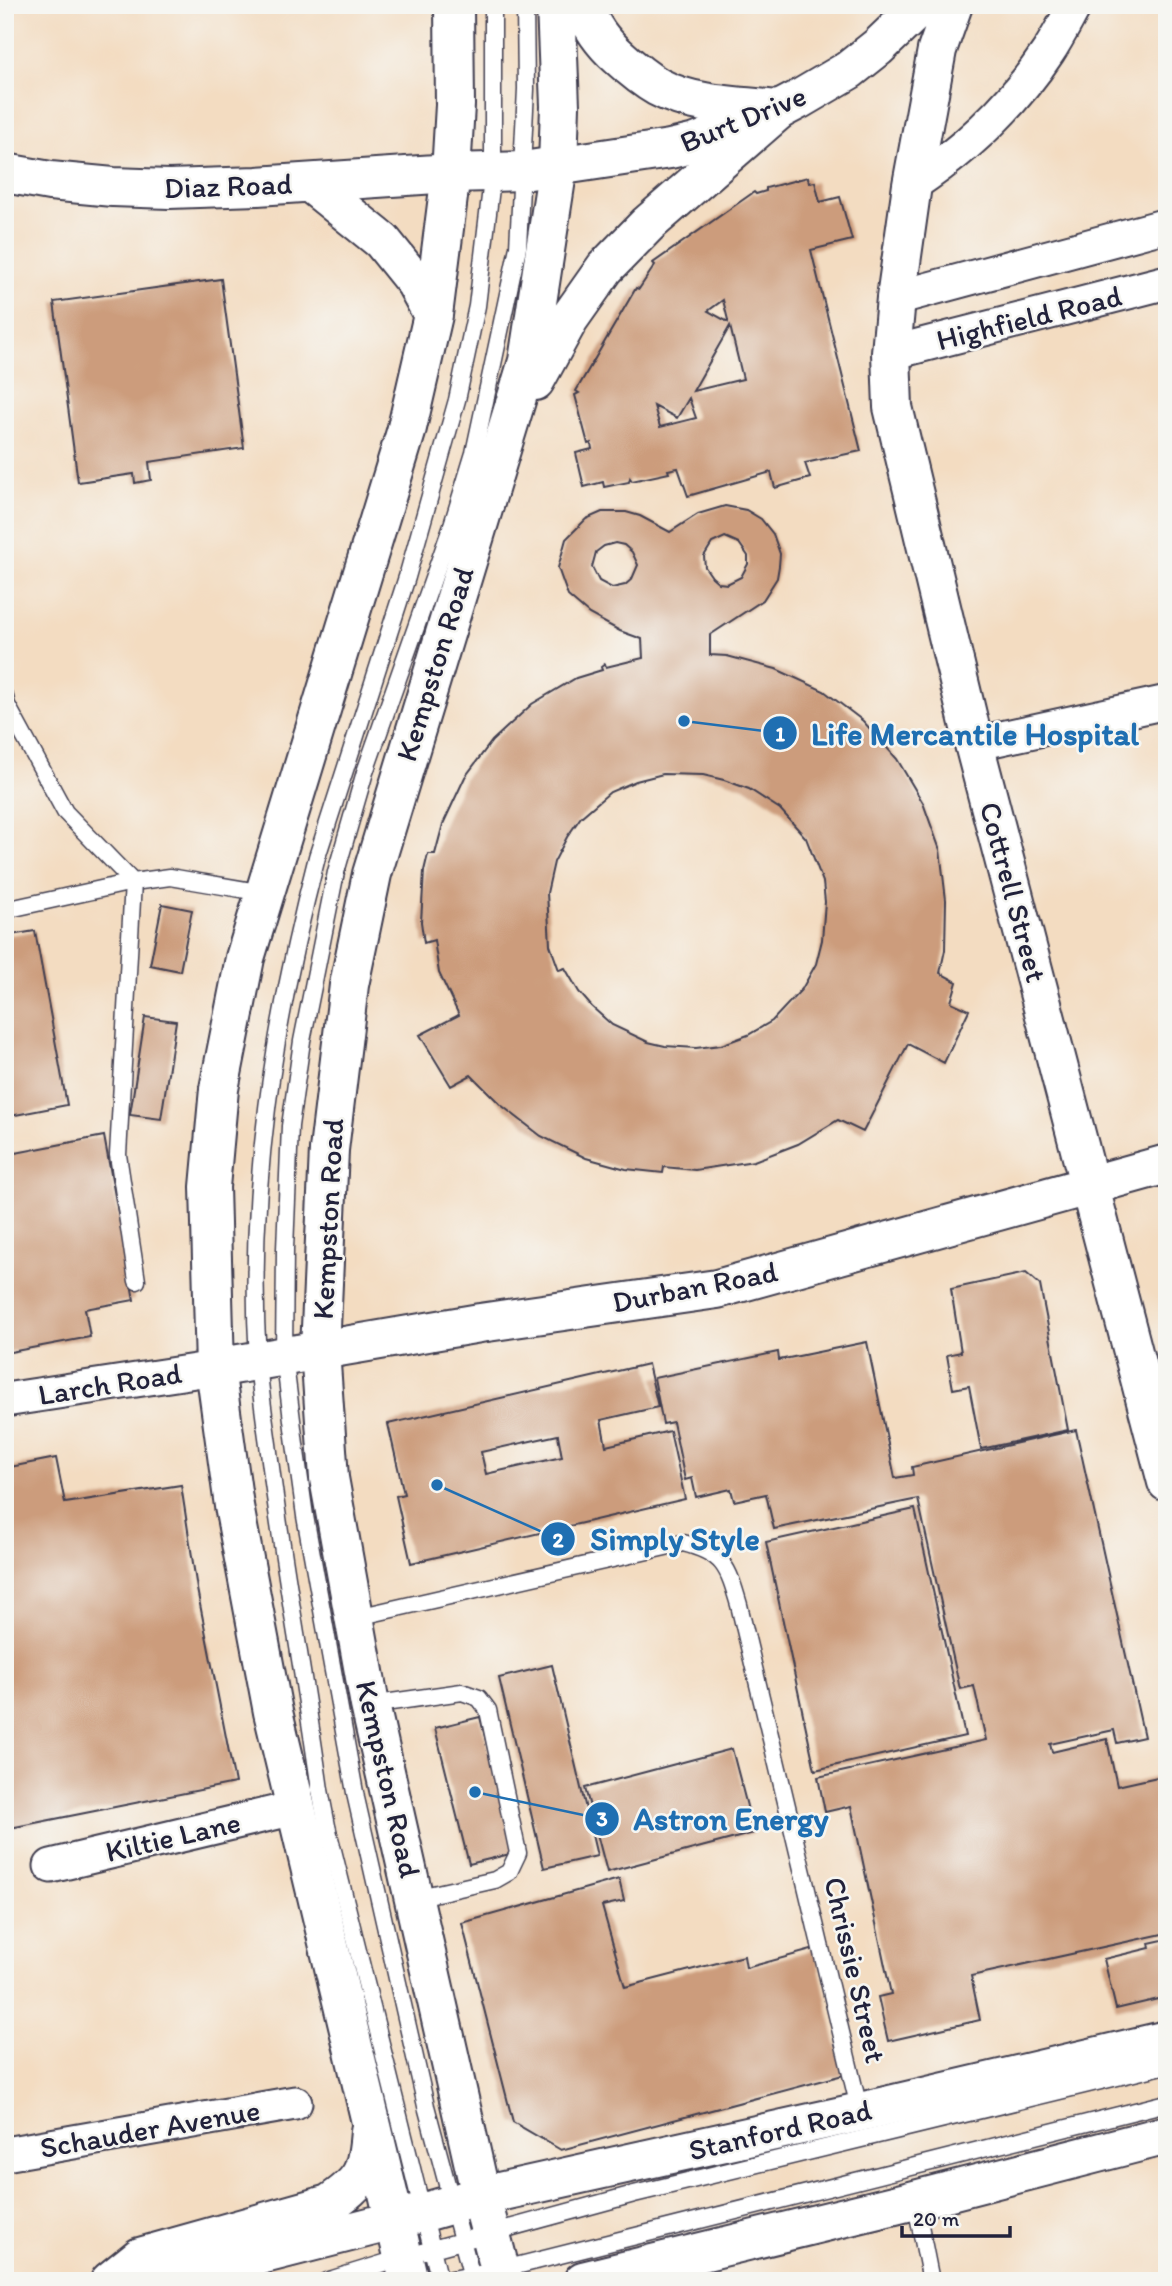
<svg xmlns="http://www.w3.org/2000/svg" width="1172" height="2286" viewBox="0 0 1172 2286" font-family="Itim,sans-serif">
<rect width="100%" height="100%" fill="#f6f6f2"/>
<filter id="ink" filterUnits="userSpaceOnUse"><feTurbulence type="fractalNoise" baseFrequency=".0143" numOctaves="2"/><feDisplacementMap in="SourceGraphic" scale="14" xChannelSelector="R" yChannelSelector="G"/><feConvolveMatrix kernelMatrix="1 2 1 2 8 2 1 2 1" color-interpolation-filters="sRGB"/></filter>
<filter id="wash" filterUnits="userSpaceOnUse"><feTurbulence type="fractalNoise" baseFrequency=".00686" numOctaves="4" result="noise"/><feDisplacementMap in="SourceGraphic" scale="28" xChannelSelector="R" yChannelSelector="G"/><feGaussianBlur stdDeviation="1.57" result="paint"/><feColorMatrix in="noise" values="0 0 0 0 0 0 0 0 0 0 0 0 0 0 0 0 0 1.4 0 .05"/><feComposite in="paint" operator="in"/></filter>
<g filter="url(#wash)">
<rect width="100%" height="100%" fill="#f3dcc1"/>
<g id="blocks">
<path fill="#cc9c7b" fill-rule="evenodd" d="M808 177 809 183 815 182 820 202 840 197 852 240 811 250 861 451 805 463 810 478 775 488 771 472 688 496 678 468 668 470 669 473 632 481 630 478 629 482 604 487 603 482 584 487 576 453 592 449 591 443 588 444 575 395 579 393 576 391 636 288 639 289 655 265 653 263 754 192 756 194 766 191V188ZM723 300 728 320V322L708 311ZM730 326 743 379 693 391ZM689 398 696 418 660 427 654 406 677 418Z
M221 279 244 448 149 462 151 480 135 483 134 474 78 482 54 302Z
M725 506 746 510 761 519 773 534 780 554 779 566 777 578 763 600 710 635V655L727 656 776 669 824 691 863 721 897 759 923 803 940 850 946 900 945 950 940 973 957 982 951 1002 969 1010 944 1063 908 1044 863 1132 838 1120 798 1144 754 1161 695 1170 664 1167 663 1173 626 1169 586 1158 541 1136 501 1105 471 1075 451 1086 420 1035 459 1015 439 973 434 940 424 943 421 922 424 871 428 854H435L443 824 465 777 492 741 532 704 576 678 602 670 601 667 605 664 606 667 643 658 642 639 620 631 589 614 568 596 558 568 566 539 586 519 602 512H626L640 516 670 532 698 514ZM725 537 739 543 748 556V564L741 577 727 584 719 583 712 577 705 567 704 556 712 543ZM615 543 624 545 632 552 638 565 632 579 625 585 612 588 599 581 592 567 596 552 604 546ZM663 774 703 775 724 780 749 789 780 809 806 838 823 882 825 902 822 940 816 964 802 989 772 1021 748 1035 721 1045 696 1048 665 1046 648 1042 612 1025 592 1007 579 992 565 968 559 970 550 945 547 893 554 862 567 837 581 817 610 792 636 781Z
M162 904 192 910 180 971 150 965Z
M35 931 67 1105 5 1117V936Z
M145 1017 176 1021 161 1119 130 1115Z
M104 1136 134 1300 85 1309 90 1337 5 1353V1155Z
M1026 1273 1040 1285 1068 1430 981 1449 969 1386 953 1389 947 1355 961 1352 951 1289Z
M867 1342 895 1478 913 1475 912 1467 1076 1430 1144 1737 1117 1743 1114 1730 1050 1744 1052 1752 1107 1739 1117 1786 1162 1776 1167 1799V1933L971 1976 980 2020 888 2041 878 1997 891 1994 851 1806 825 1812 818 1777 986 1740 974 1686 960 1689 918 1499 774 1529 766 1494 734 1501 731 1489 696 1497 692 1478 685 1480 673 1422 663 1424 654 1378 778 1352 779 1360Z
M648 1364 658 1407 601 1420 606 1446 670 1431 685 1499 411 1563 396 1496 404 1494 388 1424ZM558 1435 562 1457 486 1474 481 1452Z
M56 1458 65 1503 181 1485 197 1589 235 1783 5 1829V1468Z
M915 1509 965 1736 815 1770 766 1542Z
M552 1665 597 1856 544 1868 499 1678Z
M480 1717 514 1853 469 1864 435 1728Z
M732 1749 754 1833 607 1872 585 1788Z
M619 1879 624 1901 602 1906 625 1987 744 1956 746 1968 815 1949 843 2075 561 2150 513 2122 462 1923Z
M1167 1939V1997L1116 2009 1104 1959 1150 1948 1149 1943Z"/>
</g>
</g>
<g filter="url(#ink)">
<use href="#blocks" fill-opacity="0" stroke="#413e4f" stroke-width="2"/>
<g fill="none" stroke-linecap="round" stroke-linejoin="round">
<defs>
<path id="service" d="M5 697 7 705 65 812 133 882 170 877 264 893
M5 910 133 882 118 1155 137 1281
M353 1618 683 1543C724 1553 728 1567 739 1605L860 2112
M370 1705 462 1692 479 1698 488 1710 518 1853 509 1872 495 1880 415 1898
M915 2200 931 2281
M425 2251 634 2194 1167 2065
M326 2281 404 2257
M440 2281 327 1826 320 1790C304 1674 282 1560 268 1444 264 1416 260 1388 258 1360 247 1189 274 1022 317 857L407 577 457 400 477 306 493 171V5
M441 2281 500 2270 1167 2103
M473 2281 426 2106 356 1798 305 1516 295 1444 284 1356 285 1249 290 1126 302 1041 336 872 365 772 452 525 474 453 518 247 526 89 525 5"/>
<path id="minor" d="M912 185C965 150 1013 105 1048 52 1058 37 1066 21 1075 5
M896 298 1167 225
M891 353 1167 282
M974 744 1167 702
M5 1400 215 1368
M51 1866 295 1808
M5 2154 295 2103"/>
<path id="tertiary" d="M953 5 937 50 912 185 896 298 891 353 893 407 974 744 1167 1482
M5 173 50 181 113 187 169 189 257 186 451 173 523 171 670 149 696 143 779 110 798 100 849 70 878 47 922 5
M215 1368 480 1323 717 1289 1167 1164"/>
<path id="secondary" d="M583 5C591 27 602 42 619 57 631 68 644 79 658 87 693 106 741 106 779 110
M310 183 382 241 415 282 433 315
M535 381 569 319 605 268 648 224 779 110
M110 2281 140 2257 329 2204C363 2181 367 2172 370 2131
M159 2281 393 2221 481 2196 860 2112 1167 2040
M409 2281 273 1712 234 1506 215 1368 210 1187 219 1089 245 958 406 432 433 315 451 173 455 105 454 5
M503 2281 481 2196 370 1705 329 1478 320 1350 329 1150 349 985 372 874 528 361 558 166 560 106 556 5
M583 2281 915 2200 1167 2135"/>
</defs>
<use href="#service" stroke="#413e4f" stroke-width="19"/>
<use href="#minor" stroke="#413e4f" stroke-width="37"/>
<use href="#tertiary" stroke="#413e4f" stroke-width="42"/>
<use href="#secondary" stroke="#413e4f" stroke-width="42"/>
<use href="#service" stroke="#fff" stroke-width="16"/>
<use href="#minor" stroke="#fff" stroke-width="33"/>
<use href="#tertiary" stroke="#fff" stroke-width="38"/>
<use href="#secondary" stroke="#fff" stroke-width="38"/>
</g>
</g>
<g text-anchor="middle" stroke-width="5" stroke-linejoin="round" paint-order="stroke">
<g font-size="30" fill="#22223b" stroke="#f6f6f2">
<text transform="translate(743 119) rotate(-22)" y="10">Burt Drive</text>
<text transform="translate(228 186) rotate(-2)" y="10">Diaz Road</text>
<text transform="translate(1029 318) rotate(-14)" y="10">Highfield Road</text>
<text transform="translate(435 664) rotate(-73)" y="10">Kempston Road</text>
<text transform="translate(1013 892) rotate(75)" y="10">Cottrell Street</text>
<text transform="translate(328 1219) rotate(-87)" y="10">Kempston Road</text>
<text transform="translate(695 1287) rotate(-11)" y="10">Durban Road</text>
<text transform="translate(110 1384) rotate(-9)" y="10">Larch Road</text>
<text transform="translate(388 1779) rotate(77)" y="10">Kempston Road</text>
<text transform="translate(173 1837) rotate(-13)" y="10">Kiltie Lane</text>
<text transform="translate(855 1970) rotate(77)" y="10">Chrissie Street</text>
<text transform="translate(150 2129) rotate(-10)" y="10">Schauder Avenue</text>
<text transform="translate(780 2130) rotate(-13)" y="10">Stanford Road</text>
</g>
</g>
<path fill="none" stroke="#1f6fb2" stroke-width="2.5" d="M684 721L780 733M437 1485L558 1539M475 1792L602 1819"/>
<g fill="#1f6fb2" stroke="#f6f6f2" stroke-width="2.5">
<circle cx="684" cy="721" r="7"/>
<circle cx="437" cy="1485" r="7"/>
<circle cx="475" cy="1792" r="7"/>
<circle cx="780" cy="733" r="18"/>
<circle cx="558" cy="1539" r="18"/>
<circle cx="602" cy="1819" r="18"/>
</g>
<g font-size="21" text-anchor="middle" font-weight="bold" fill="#fff">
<text x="780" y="741">1</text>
<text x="558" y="1547">2</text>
<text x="602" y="1826">3</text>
</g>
<g font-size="32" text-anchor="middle" font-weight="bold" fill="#1f6fb2" stroke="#f6f6f2" stroke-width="5" stroke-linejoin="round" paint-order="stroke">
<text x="975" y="745">Life Mercantile Hospital</text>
<text x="675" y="1550">Simply Style</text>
<text x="731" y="1830">Astron Energy</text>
</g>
<rect width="1172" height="2286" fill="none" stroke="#f6f6f2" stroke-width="28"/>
<path d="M902 2226v10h108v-10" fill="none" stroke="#22223b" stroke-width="3.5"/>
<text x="913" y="2226" font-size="21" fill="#22223b" stroke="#f6f6f2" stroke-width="5" paint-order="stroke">20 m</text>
</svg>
